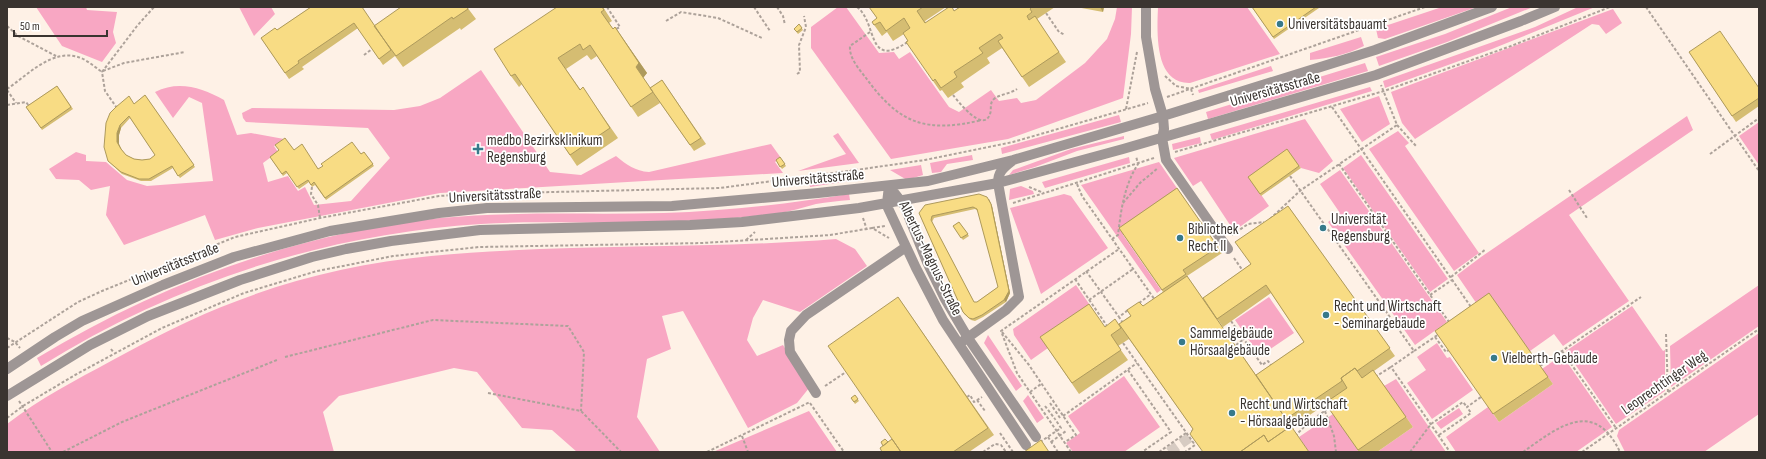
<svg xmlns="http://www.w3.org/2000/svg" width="1766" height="459" viewBox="0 0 1766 459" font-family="'Sofia Sans Condensed',sans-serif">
<rect width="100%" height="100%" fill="#fef1e6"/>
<path fill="#f8a7c3" d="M36 7H86L87 10 117 12 113 32 116 43 102 62 62 46Z
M239 7H271L275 14 254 36Z
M838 7H846L879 53 894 52 899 59 910 52 949 107 959 112 991 90 999 101 1017 98 1021 103 1036 100 1085 63 1107 39 1115 19 1117 7H1132L1131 34 1123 98 1008 139 891 159 811 48V27Z
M1158 7H1247L1280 54 1190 83C1154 84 1157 32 1158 7Z
M1442 7 1474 8 1385 39 1378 38 1376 29Z
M1512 7H1533L1447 42 1379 66 1376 57 1445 34Z
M1578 7H1595L1492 49 1385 88 1383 81 1535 27Z
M1613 9 1622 23 1606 34 1599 25 1592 24 1415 139 1402 123 1391 92Z
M1361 37 1364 46C1346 55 1330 58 1310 60V53Z
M1365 63 1368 71 1208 119 1206 112Z
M1271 66 1273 71 1199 93 1198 90Z
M481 70 550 172 581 175 616 156C627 165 635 171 649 172L771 144 781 158 775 162 783 173 440 193 258 228 215 240 205 215 124 245 106 215 110 186 91 190 79 180 56 179 49 169 76 152 86 155V161L106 162 127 180 147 186 213 181 202 103 189 97 173 118 155 92C179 80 202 88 224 100L237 135 251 133 284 139 274 146 278 152 263 163 268 182 288 176 298 191 305 187 314 205 351 201 390 158 368 128 246 122 243 118 242 113 252 108 394 110 420 106 440 98Z
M1370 87 1372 91 1212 140 1210 134Z
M1379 96 1390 124 1362 142 1340 109Z
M1119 115 1121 122 1002 154 1001 148Z
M1687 116 1693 130 1569 215 1629 301 1563 346 1554 334 1530 351 1494 301 1481 310 1457 275 1481 257Z
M1305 119 1333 161 1319 173 1301 168 1288 152 1250 179 1269 206 1234 231 1201 181 1193 186 1174 158Z
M1759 122V165L1739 136Z
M1398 131 1409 143 1405 146 1479 253 1454 271 1369 149Z
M838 133 859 163 798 171 846 154 833 136Z
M1124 136V139L1077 151 1035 167 1009 175 1013 170 1071 149Z
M1200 137 1201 143 1173 150 1172 144Z
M972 155 973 160 947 164 941 172 932 173 930 163Z
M1361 155 1448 279 1430 292 1343 168Z
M1129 157 1130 163 1045 188 1042 182Z
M1159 162 1181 194 1123 235 1161 290 1157 293 1081 185Z
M921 165 923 175 907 180 890 170Z
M1340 170 1447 322 1415 345 1328 222 1340 213 1320 184Z
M848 174 849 181 810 187 809 180Z
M1021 186 1033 191 1034 194 1009 200 1010 189Z
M849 194 850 200C838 201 827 202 816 204 804 207 792 211 780 213 742 218 704 220 666 222 605 225 543 220 481 224 325 234 174 283 41 366L37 358C160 284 296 233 440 218 515 211 590 215 664 213 726 211 788 204 849 194Z
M1064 194 1071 196 1108 248 1041 294 1010 208Z
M836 239 855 249 867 266 800 312 763 300 753 318 747 340 757 356 783 345 809 388 797 403 748 428 683 311 662 316 671 349 647 359 637 417 660 452H577L552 430 522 428 477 372 454 368 339 396 323 412 334 452H7V424C39 399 76 380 111 361 152 339 193 317 237 301 298 277 366 262 431 256 566 243 701 250 836 239Z
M1076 285 1096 314 1031 360 1014 335 1013 329Z
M1759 285V326L1671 387 1670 346Z
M1269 297 1294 333 1260 356 1235 320Z
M1632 306 1663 351 1665 350V391L1616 424 1566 351Z
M1759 333V414L1704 452H1625L1617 436 1619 430Z
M988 335 1022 386 1016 391 984 343Z
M1437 343 1447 358 1450 357 1473 390 1432 419 1407 383 1426 370 1417 357Z
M1562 355 1612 427 1576 452H1456L1446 437 1488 407 1499 422 1553 384 1542 369Z
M1124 376 1160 427 1124 452H1073L1066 443 1080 433 1068 416Z
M1396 379 1446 452H1377L1413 427 1384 386Z
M1028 395 1044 418 1037 423 1023 401Z
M1459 408 1463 414 1441 429 1436 423Z
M809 411 837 452H713Z
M1333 414 1359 452H1309L1299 437Z"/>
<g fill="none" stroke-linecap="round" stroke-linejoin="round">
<path stroke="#d7cbc2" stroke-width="10" stroke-dasharray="10 5" stroke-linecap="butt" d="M1169 452 1203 428"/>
<path stroke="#ada29a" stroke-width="2" stroke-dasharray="3 2" stroke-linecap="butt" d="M607 7 620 27 616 29
M754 7 770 31
M777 7 783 16 785 25
M857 7C878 23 866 71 909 41
M1646 7 1759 171
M1046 13 1059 32 1065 35
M666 21 681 12 718 18 762 38
M7 26 18 36 56 56
M870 32 850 46C849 58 859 69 866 78 900 125 927 133 982 120
M364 55 372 49
M103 71 124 63 185 52
M797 74 800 72 799 45 806 27 804 16
M1165 76 1176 86 1191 89 1193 95
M7 89C28 75 53 47 81 58 88 61 95 67 102 72
M7 90 16 103
M953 95C958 101 983 134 990 114 992 109 989 103 994 99 1000 94 1010 94 1017 89
M1167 97 1425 7
M7 105 26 102 29 106
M1332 107 1471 307
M117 108 105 91 102 72 137 26 154 7
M1126 109 1137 52
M1397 125 1416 146
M1175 152 1384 91 1511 46 1610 7
M1710 154 1759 118
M1339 164 1449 322
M850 170 852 179
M1290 176 1414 351 1391 367 1450 452
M1077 184 1082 196 1155 300
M312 187 311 194 318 205 320 218
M1029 187 1044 193
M1569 190 1587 218
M1013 203 1154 158
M1123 203 1140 183 1158 168
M863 218 867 230
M1270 219 1301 190 1397 125 1381 85
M872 228 885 226
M1232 235 1248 224 1264 222
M1112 239 1118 235C1121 210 1124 186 1138 164L1136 156
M746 240 755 232
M1234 258 1243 271
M1086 271 1119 317
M1451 277 1486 249
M1075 279 1107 326
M1430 295 1452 280
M1089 300 1133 269
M1139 303 1151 294
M1231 321 1262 365 1268 361 1271 365
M1123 323 1119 317 1128 310
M1002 332 1029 365 1076 435 1065 442
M1666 334 1668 393
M1435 337 1446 352 1449 350
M7 338 15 342 20 348
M1123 343 1195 445 1185 452
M1236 345 1244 339
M7 348 78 302 102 291 235 237 320 218 439 196 471 194 720 188 863 169 925 160 1013 142 1148 103
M111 349 114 353
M1414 351 1439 334
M1562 351 1616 428
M285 357 433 320 568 326 584 352 581 411
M1540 366 1641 297
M1128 370 1171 432 1142 452
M1375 377 1391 367
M825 386 846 372
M1030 392 1041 384
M488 393 581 411 621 452
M967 397 970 395 974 402 982 397
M977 400 985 411
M19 401 52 452
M810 403 844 452
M1050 403 1060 418
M1045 406 1055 419
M1325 411 1334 436 1336 452
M1063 416 1137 363
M7 418 23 406 75 375 162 328 244 293 317 271 348 265 393 256 479 247 703 243 830 235 872 228 889 238
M1000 433 1013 452
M1439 435 1471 413 1467 407 1481 397
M742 436 748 452
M1295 436 1308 423 1330 407
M1048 437 1058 452
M63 452 122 422 277 360
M707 452 810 402
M983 452 995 444 1001 445 1006 452
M1071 452 1017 373 1001 331 1119 249
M1159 452 1186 433
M1410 452 1431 424 1463 402 1467 407
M1523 452C1557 428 1594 397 1620 452
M1582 452 1759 329"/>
<path stroke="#9e9695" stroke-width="10" d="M1146 7V37L1155 89 1163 116 1164 129 1162 138 1166 160 1228 249
M889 186 887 203 888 208 916 268 943 320 1026 445
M889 186 904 205 927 262 945 299 968 338 1036 437
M963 341 1006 310 1019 297 998 183C998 172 1003 168 1012 161
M7 369 55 337 82 321 163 285 234 257 330 231 439 213 487 208 672 206 818 193 928 181 1013 160 1163 116 1375 50 1492 7
M816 393 790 352 789 340 791 331 806 315 906 247
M7 396 90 345 148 316 240 280 312 257 346 249 391 241 480 230 690 225 742 222 859 208 998 183 1123 149 1376 75 1521 21 1555 7"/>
<path stroke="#ada29a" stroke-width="2" stroke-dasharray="3 2" stroke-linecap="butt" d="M1040 442 1061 428 1055 419
M1051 442 1066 431"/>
</g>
<path fill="#d5bd72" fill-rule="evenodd" d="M311 7 374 25 467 7 476 19 461 30 460 28 403 67 395 56 383 65 358 28 302 67 304 69 289 79 261 38 277 30Z
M603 7 612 21 609 23 613 29 615 27 647 73 643 78 650 88 662 80 706 144 694 151 654 94 660 103 638 117 597 56 591 60 587 55 566 69 580 89 590 98 618 138 577 166 522 84 519 87 511 76Z
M869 7H946L925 21 926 23 954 11 960 7H1055L1037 19 1040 23H1039L1066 62 1029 87 1002 48 987 58 990 63 961 83 964 87 948 98 942 90 940 91 933 81 904 34 893 41 887 32 882 36 872 22 877 18Z
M1076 7H1104L1103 12Z
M1252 7H1318L1319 8 1274 39Z
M799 24 803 30 798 34 794 29Z
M1689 52 1759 87V106L1736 122Z
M57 86 73 109 42 130 26 107Z
M145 95 195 167 180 178 173 168 151 181H141L122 174 108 161 116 107 134 104ZM130 118 155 155 150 159 142 160 134 159 126 155 122 150 119 144V135L121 128Z
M1287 149 1301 168 1261 196 1248 177Z
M279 150H294L319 169 361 154 364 152 374 166 326 200 315 185 312 187 309 182 299 189 287 173 283 176 270 157Z
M780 157 786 166 782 169 776 160Z
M1177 188 1222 253 1187 276 1256 375 1304 342 1271 293 1223 327 1203 298 1251 264 1288 206 1395 356 1374 371 1413 427 1377 452H1359L1326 404 1292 427 1193 429 1129 339 1118 346 1128 360 1079 394 1040 337 1119 324 1163 292 1119 228Z
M989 199 992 206 1010 293 1006 302 983 317 975 321 971 320 964 314 963 312 919 213ZM975 209 978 211 998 287 977 302H974L932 222 934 218Z
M959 222 969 236 963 240 953 226Z
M1489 293 1553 384 1499 422 1435 331Z
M898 297 994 435 969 452H882L883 446 892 439Z
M855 395 859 401 855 404 851 398Z"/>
<path fill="#ae9a5c" d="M1100 7H1104L1103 12Z
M615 27 647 73 643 78 636 67Z
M120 125 121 128 119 135V144L122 151 117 142V133Z
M989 199 992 206 1010 293 1006 302 1004 300Z"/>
<path fill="#f8dc84" stroke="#ae9a5c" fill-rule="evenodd" d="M311 7H362L391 50 379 59 354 23 298 61 299 63 285 73 261 38 275 28 277 30Z
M401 7H467L468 9 453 19 452 17 396 56 374 26Z
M557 7H602L604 10 601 12 613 29 615 27 639 63 636 67 653 92 631 107 590 45 583 50 580 44 558 58 580 90 583 87 610 128 570 155 515 74 511 76 494 49Z
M869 7H923L917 11 925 23 949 7H952L954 11 960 7H1032L1030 9 1032 12 1027 16 1029 20 1035 16 1059 52 1022 77 998 41 1003 38 1000 34 979 48 983 53 954 72 957 77 941 88 935 79 933 81 906 42 908 41 903 33 910 28 904 18 886 31 880 22 874 25 872 22 877 18Z
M1252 7H1316L1273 37Z
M799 24 802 28 797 32 794 29Z
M1720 31 1759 88V98L1732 116 1689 52Z
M662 80 701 138 690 145 650 88Z
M57 86 71 107 41 128 26 107Z
M145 95 194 165 178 176 172 166 149 179H139L121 172 108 161 104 147 106 123 110 113 116 107 129 96 134 104ZM129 116 155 155 150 159 142 160 134 159 126 155 121 149 117 142V133L120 125Z
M285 138 294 150 302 144 318 169 323 166 321 164 352 142 361 154 364 152 373 164 325 198 314 182 311 185 308 180 297 187 286 171 282 174 270 157 279 150 275 145Z
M1287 149 1299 166 1260 194 1248 177Z
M780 157 785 164 780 167 776 160Z
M1177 188 1218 247 1183 270 1186 274 1162 290 1119 228Z
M979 194 987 197 991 204 1009 291 1004 300 982 315 973 319 969 318 963 312 919 213 925 205ZM973 207 977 209 998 287 977 302H974L931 220 932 216Z
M1288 206 1390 348 1357 371 1355 368 1341 378 1342 381 1286 419 1256 375 1304 342 1266 285 1217 319 1203 298 1251 264 1235 242Z
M959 222 968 234 961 238 953 226Z
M1187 276 1286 419 1293 429 1291 426 1268 442 1264 435 1240 452H1203L1190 434 1193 429 1119 324 1131 316 1127 310 1139 302 1143 306Z
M1489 293 1548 377 1493 414 1435 331Z
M898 297 988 428 953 452H901L828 346Z
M1089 304 1105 327 1115 319 1121 328 1111 335 1121 350 1072 383 1040 337Z
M1355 368 1362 378 1373 370 1406 417 1358 450 1325 403 1347 388 1341 378Z
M855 395 858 399 854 402 851 398Z
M1291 426 1309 452H1240L1264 435 1268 442Z
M885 439 888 442 883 446 881 442Z
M892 439 901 452H882L880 448Z
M1041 440 1049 452H1024Z"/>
<g fill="#37798a" stroke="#fff" stroke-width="1.5">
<circle cx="1280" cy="24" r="4"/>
<path d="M476 143h4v4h4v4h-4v4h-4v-4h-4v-4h4z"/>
<circle cx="1323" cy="228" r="4"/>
<circle cx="1180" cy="238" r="4"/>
<circle cx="1326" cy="315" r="4"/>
<circle cx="1182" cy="342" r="4"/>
<circle cx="1494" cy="358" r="4"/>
<circle cx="1232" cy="413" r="4"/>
</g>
<g text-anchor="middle" stroke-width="3.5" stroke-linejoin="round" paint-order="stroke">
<g font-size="15" fill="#3a3430" stroke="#fff" text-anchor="start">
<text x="1288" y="29">Universitätsbauamt</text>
<text x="487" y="145">medbo Bezirksklinikum<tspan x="487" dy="17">Regensburg</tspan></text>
<text x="1331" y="224">Universität<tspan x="1331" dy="17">Regensburg</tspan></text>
<text x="1188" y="234">Bibliothek<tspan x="1188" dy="17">Recht II</tspan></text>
<text x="1334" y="311">Recht und Wirtschaft<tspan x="1334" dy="17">- Seminargebäude</tspan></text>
<text x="1190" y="338">Sammelgebäude<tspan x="1190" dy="17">Hörsaalgebäude</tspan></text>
<text x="1502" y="363">Vielberth-Gebäude</text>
<text x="1240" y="409">Recht und Wirtschaft<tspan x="1240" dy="17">- Hörsaalgebäude</tspan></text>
</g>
<g font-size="15" fill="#3a3430" stroke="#fff">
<text transform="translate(1275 89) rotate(-16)" y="5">Universitätsstraße</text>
<text transform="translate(818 178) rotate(-5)" y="5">Universitätsstraße</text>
<text transform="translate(495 195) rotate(-3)" y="5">Universitätsstraße</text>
<text transform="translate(931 258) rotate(64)" y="5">Albertus-Magnus-Straße</text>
<text transform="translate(175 264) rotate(-22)" y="5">Universitätsstraße</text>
<text transform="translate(1664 382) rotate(-35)" y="5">Leoprechtinger Weg</text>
</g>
</g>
<rect width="1766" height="459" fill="none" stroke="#3a3430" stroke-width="16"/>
<path d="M14 30v6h93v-6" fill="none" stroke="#3a3430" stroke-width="2"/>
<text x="20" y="30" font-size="12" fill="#3a3430" stroke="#ffffff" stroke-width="3" paint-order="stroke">50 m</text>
</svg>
